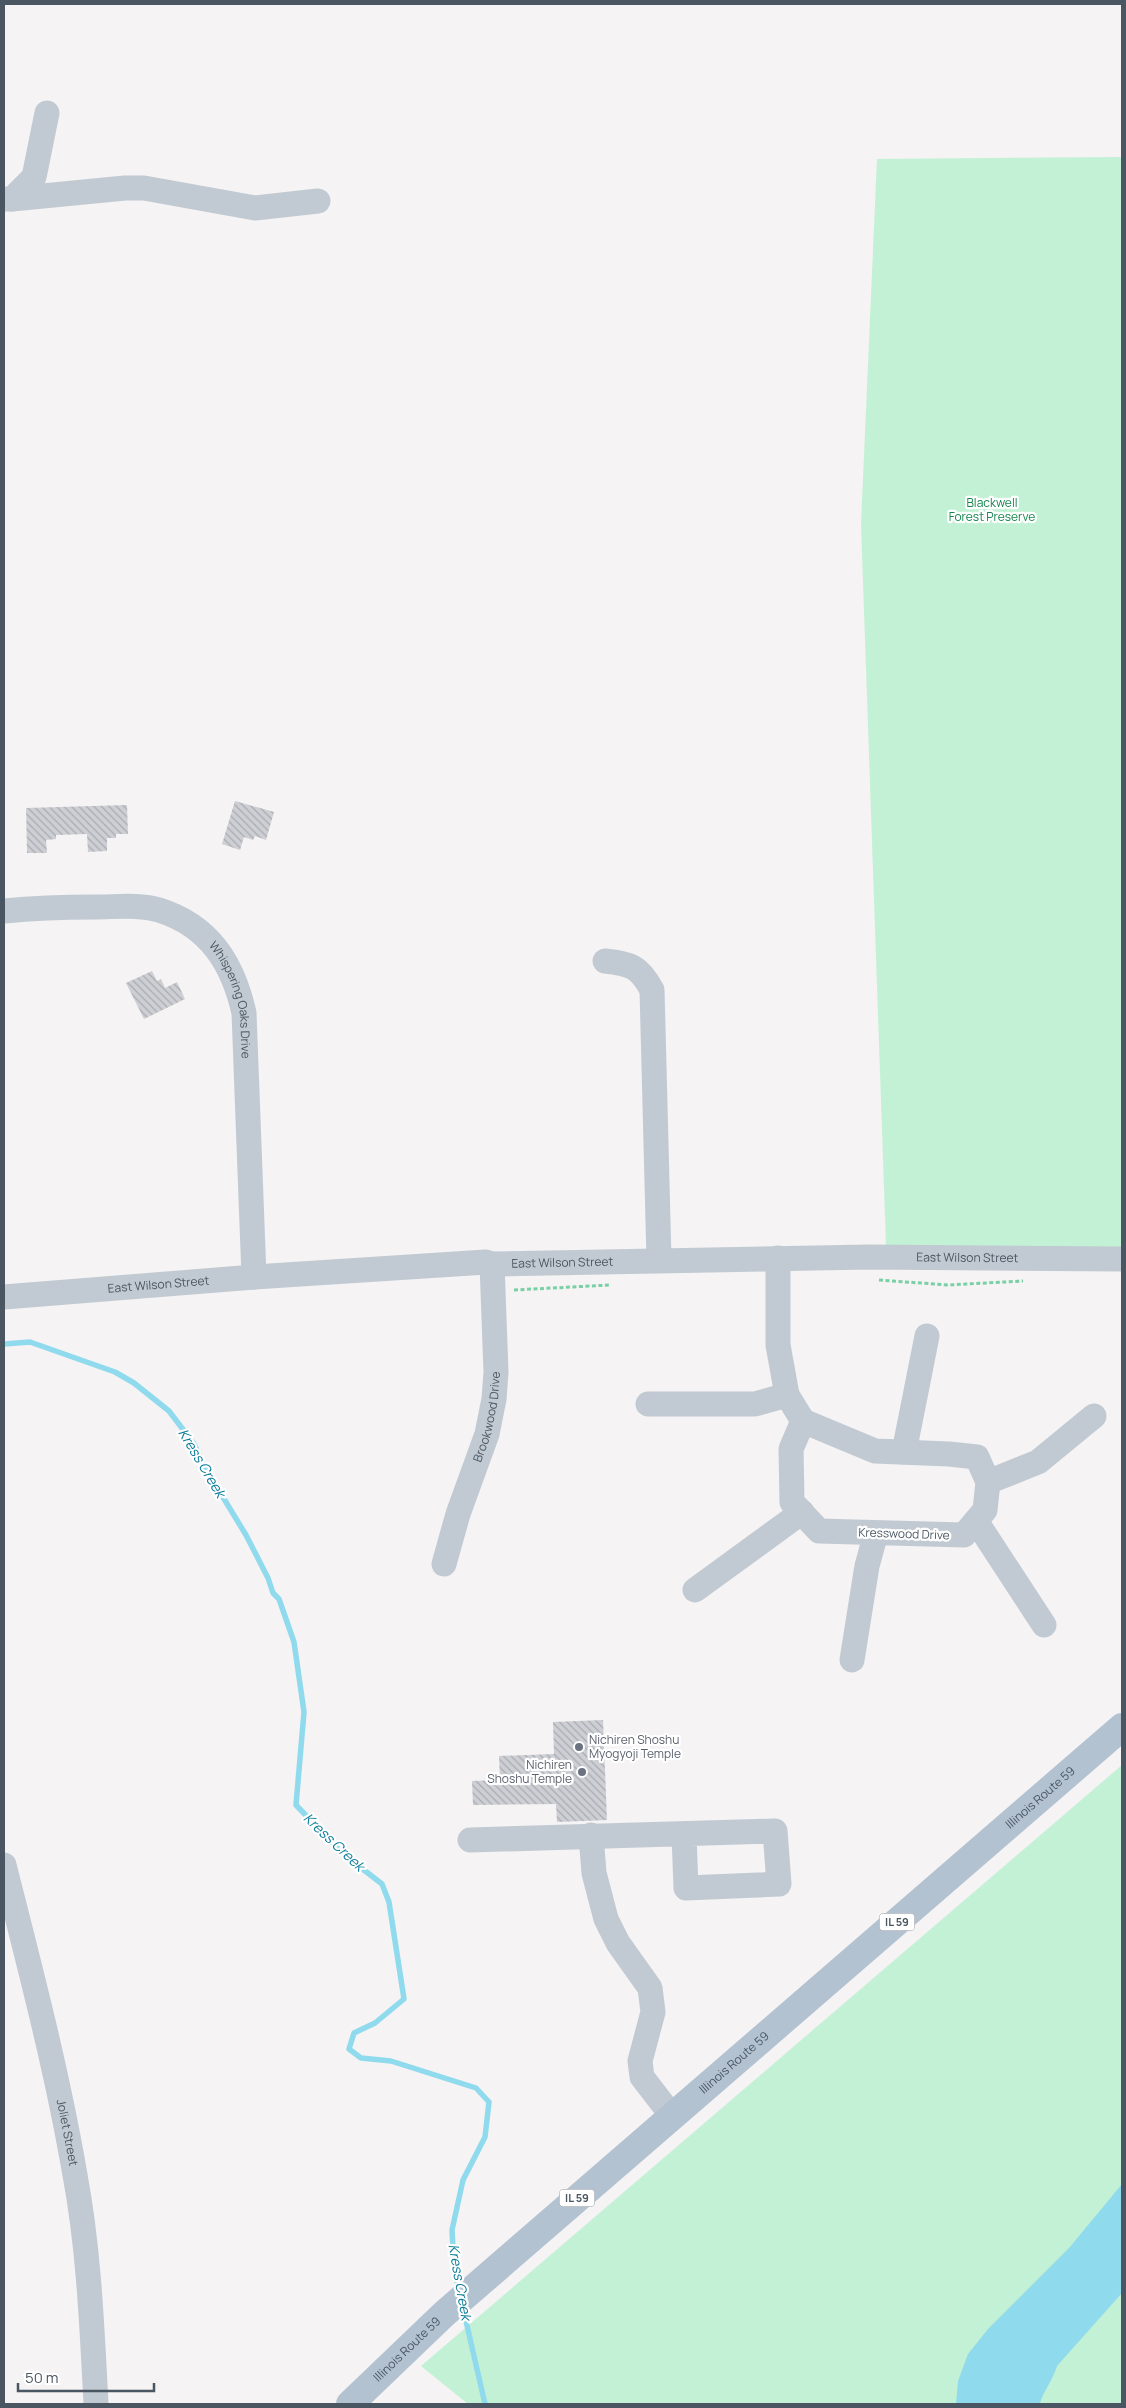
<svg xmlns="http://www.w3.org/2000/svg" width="1126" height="2408" viewBox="0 0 1126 2408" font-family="Manrope,sans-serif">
<defs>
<pattern id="building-back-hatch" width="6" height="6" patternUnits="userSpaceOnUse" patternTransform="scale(1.25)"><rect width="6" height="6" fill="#cdcfd5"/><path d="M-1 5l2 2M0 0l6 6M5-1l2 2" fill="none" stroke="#a8abb0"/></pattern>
</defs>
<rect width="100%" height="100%" fill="#f5f3f3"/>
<path fill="#c3f1d5" d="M1122 157V1249L886 1245 861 524 877 159Z
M1122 1765V2404H468L421 2366Z"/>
<path fill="#90daee" d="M1122 2184V2293L1057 2366C1053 2380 1044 2390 1040 2403L956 2404 958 2381 968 2354 988 2329 1069 2248Z"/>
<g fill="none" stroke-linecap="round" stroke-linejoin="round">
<path stroke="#90daee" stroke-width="5.5" d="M4 1344 30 1342 115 1372 134 1383 169 1411 194 1444 204 1466 246 1535 268 1578 273 1593 279 1599 294 1642 304 1712 296 1805 342 1853 382 1884 389 1902 404 1999 375 2023 354 2033 349 2049 361 2058 391 2061 476 2088 489 2102 485 2137 463 2180 452 2230 454 2267 459 2291
M463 2308 485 2404"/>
</g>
<path fill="url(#building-back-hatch)" d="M235 801 274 812 266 840 255 836 253 840 244 837 240 850 222 844Z
M127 805 128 834H116V838H107V851L88 852 87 834 56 835V839L46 840 47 853H27L26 808Z
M152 971 157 981 161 979 165 988 177 982 185 999 144 1019 126 983Z
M603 1720 607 1820 557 1822 556 1804 473 1805 472 1781 500 1780 499 1756 554 1754 553 1722Z"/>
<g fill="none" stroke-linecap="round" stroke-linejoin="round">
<path stroke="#7ad0a6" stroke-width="3" stroke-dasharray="4 2.5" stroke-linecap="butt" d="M879 1280 948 1285 1023 1281
M514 1290 610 1285"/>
<g stroke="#c1cad2" stroke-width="25">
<path d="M6 199H12L34 177 47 113"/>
<path d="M12 199 125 188H144L255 208 318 201"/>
<path id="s1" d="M4 911C34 908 64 907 95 907 116 907 139 904 159 910 210 926 233 964 244 1013L254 1277"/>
<path d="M605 961C631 964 639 966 652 990L659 1259"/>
<path d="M778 1258V1345L787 1395 803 1421"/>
<path id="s2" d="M4 1297 254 1277 486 1262 492 1264 869 1257 1122 1259"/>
<path d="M648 1404H755L787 1395"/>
<path d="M803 1421 875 1451 949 1454 977 1457 988 1482 985 1510 964 1535 819 1531 792 1502 791 1449Z"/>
<path d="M904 1452 927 1336"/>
<path d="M988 1482 1038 1462 1094 1416"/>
<path d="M976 1521 1044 1625"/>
<path id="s3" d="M444 1564 458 1514 487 1434 494 1399 496 1372 492 1264"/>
<path d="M695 1590 802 1512"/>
<path d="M852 1660 867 1566 876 1533"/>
<path d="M591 1835 594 1873 606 1919 618 1943 650 1988 653 2012 640 2061 642 2077 672 2116"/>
<path d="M470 1840 775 1831 779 1884 686 1888 684 1835"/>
<path id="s4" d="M4 1865C30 1968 57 2070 75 2175 89 2250 92 2328 96 2404"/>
</g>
<path stroke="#b3c2d1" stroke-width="28" id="s5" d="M350 2404 444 2314 1122 1727"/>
</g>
<g fill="#6b7280" stroke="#fff" stroke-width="2">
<circle cx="579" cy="1747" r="5"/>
<circle cx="582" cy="1772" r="5"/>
</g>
<g text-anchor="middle" stroke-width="4.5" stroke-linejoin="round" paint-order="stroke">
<g fill="#fff" stroke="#808990" stroke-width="1">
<rect x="879.5" y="1913.5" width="35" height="17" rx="4"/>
<rect x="559.5" y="2189.5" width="35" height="17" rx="4"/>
</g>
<g font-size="11" font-weight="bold" fill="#4a5661">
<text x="897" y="1926">IL 59</text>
<text x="577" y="2202">IL 59</text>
</g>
<g font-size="12" fill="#17864f" stroke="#fff">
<text x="992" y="507">Blackwell<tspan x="992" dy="14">Forest Preserve</tspan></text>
</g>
<g font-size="12" fill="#4a5661" stroke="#fff">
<text dy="4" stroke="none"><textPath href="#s1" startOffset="280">Whispering Oaks Drive</textPath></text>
<text dy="4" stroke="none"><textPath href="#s2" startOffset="965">East Wilson Street</textPath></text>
<text dy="4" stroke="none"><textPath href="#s2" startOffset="560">East Wilson Street</textPath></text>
<text dy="4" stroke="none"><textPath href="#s2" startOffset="155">East Wilson Street</textPath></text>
<text dy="4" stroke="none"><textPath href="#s3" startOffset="154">Brookwood Drive</textPath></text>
<text transform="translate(904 1534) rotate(2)" y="4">Kresswood Drive</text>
<text dy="4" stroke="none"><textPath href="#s5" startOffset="919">Illinois Route 59</textPath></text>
<text dy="4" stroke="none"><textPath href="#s5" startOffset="514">Illinois Route 59</textPath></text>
<text dy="4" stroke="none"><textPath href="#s4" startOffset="275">Joliet Street</textPath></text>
<text dy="4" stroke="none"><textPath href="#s5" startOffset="79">Illinois Route 59</textPath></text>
</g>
<g font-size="12" fill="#5b616d" stroke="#fff" text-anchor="start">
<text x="589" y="1744">Nichiren Shoshu<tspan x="589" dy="14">Myogyoji Temple</tspan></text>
<text x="572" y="1769" text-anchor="end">Nichiren<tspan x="572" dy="14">Shoshu Temple</tspan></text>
</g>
<g font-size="14" font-style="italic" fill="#0c7c9b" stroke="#fff">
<text transform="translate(202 1463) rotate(59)" y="5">Kress Creek</text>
<text transform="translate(334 1842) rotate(43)" y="5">Kress Creek</text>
<text transform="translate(460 2282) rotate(80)" y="5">Kress Creek</text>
</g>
</g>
<rect width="1126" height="2408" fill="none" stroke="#4a5661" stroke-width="10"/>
<path d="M18 2383v8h136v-8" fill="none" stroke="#4a5661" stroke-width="2.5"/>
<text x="25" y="2383" font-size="15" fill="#4a5661" stroke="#ffffff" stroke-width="4" paint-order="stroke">50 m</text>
</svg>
